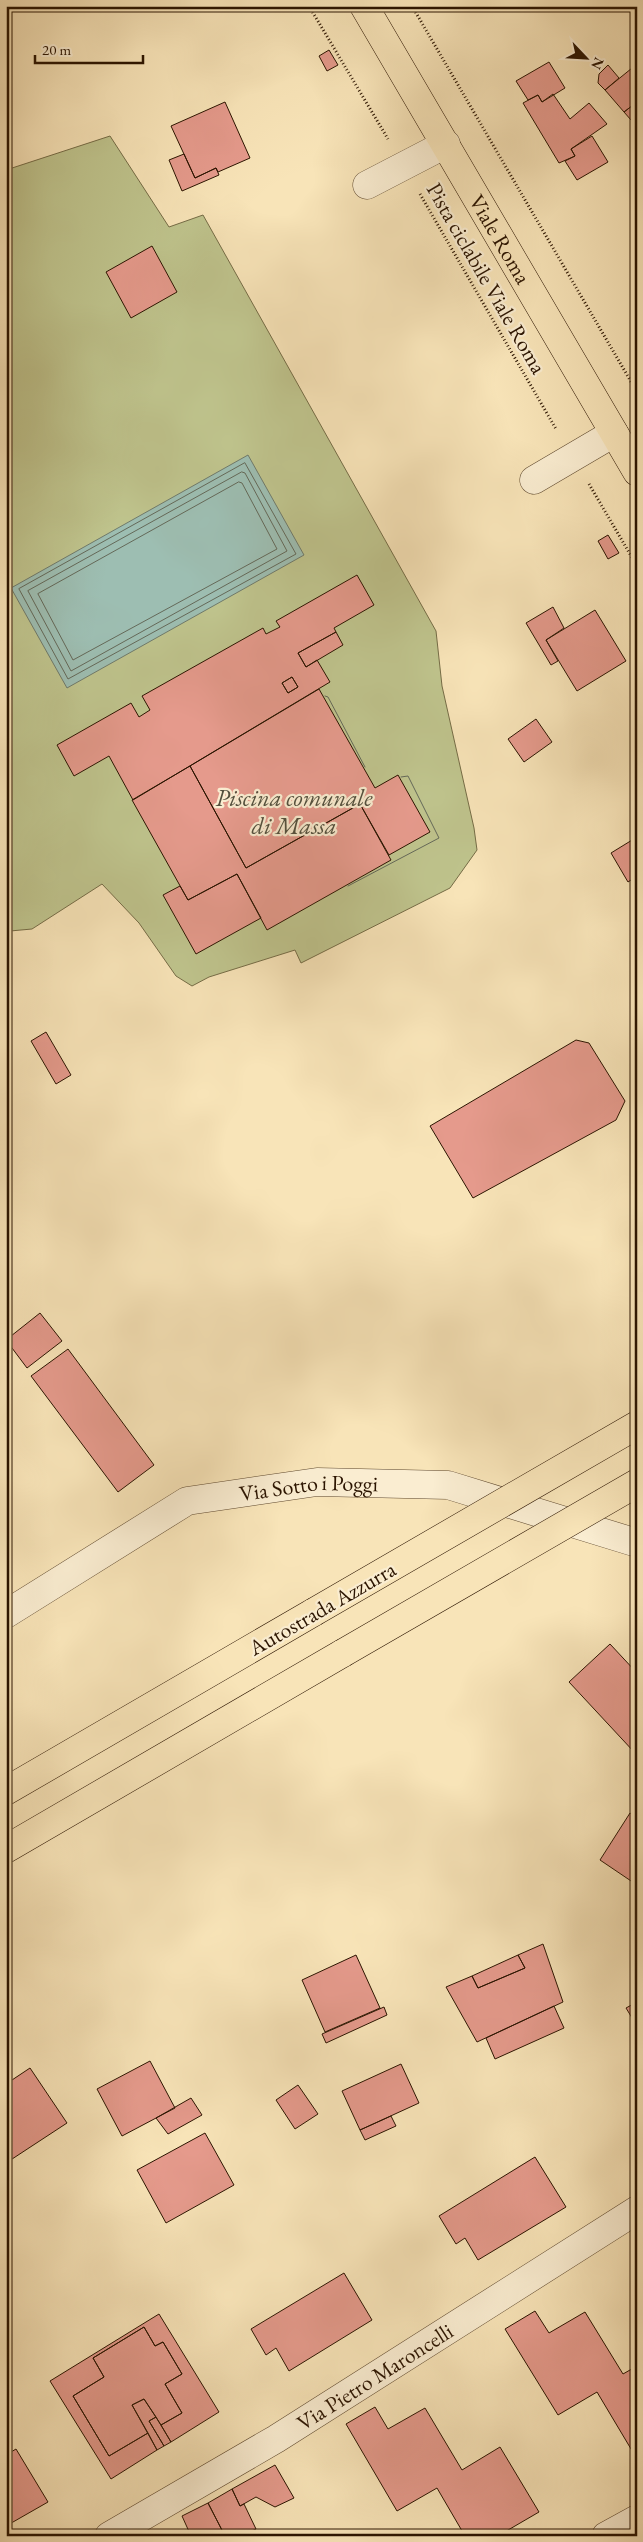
<svg xmlns="http://www.w3.org/2000/svg" width="643" height="2542" viewBox="0 0 643 2542" font-family="'EB Garamond',serif">
<rect width="100%" height="100%" fill="#f8e4b8"/>
<filter id="stains"><feTurbulence type="fractalNoise" baseFrequency=".004" numOctaves="4"/><feColorMatrix values="0 0 0 0 .2 0 0 0 0 .09 0 0 0 0 .02 0 0 0 .5 -.17"/></filter>
<radialGradient id="worn" r=".72"><stop offset=".6" stop-color="#630" stop-opacity="0"/><stop offset="1" stop-color="#630" stop-opacity=".3"/></radialGradient>
<path fill="#bfc48d" stroke="#756c46" d="M110 136 169 227 203 215 436 631 442 686 474 828 477 850 450 888 301 963 295 950 209 977 192 986 176 976 139 923 102 884 32 929 10 931 6 928V170Z"/>
<path fill="#9dbeb2" stroke="#6f7a6b" d="M248 455 304 555 67 688 11 588Z"/>
<g fill="none" stroke-linecap="round" stroke-linejoin="round">
<path stroke="#646959" stroke-width="1" d="M245 463 296 554 68 679 19 589Z
M242 472 245 473 287 551 71 671 28 591Z
M239 482 242 483 277 549 73 660 38 594Z
M325 696 328 697 365 767
M348 886 439 838 408 776 401 777"/>
</g>
<path fill="#e59a8c" stroke="#2b1400" fill-rule="evenodd" d="M329 50 338 65 327 71 319 56Z
M549 62 565 88 542 102 538 95 528 100 516 81Z
M637 64V102L624 112 605 90Z
M608 65 619 78 605 90 598 83 599 74Z
M553 94 570 119 589 103 607 124 571 149 575 156 559 163 523 103 538 95 542 102Z
M225 102 250 158 218 172 216 168 195 178 171 126Z
M637 102V115L631 120 624 112Z
M592 136 608 162 577 180 565 161 575 156 571 149Z
M184 154 195 178 216 168 219 175 182 191 169 160Z
M152 246 177 292 131 318 106 272Z
M608 535 619 553 608 559 598 541Z
M357 575 374 605 334 628 336 632 298 653 306 667 317 660 330 682 133 800 109 756 74 776 57 745 131 703 139 717 150 710 142 696 263 628 266 634 280 627 276 621ZM292 677 298 687 288 693 282 683Z
M553 607 564 628 546 640 558 661 551 665 526 623Z
M595 610 626 661 577 691 546 640Z
M336 632 343 645 306 667 298 653Z
M292 677 298 687 288 693 282 683Z
M319 689 375 788 398 775 430 832 389 855 360 804 246 868 190 766Z
M536 719 552 742 524 762 508 739Z
M190 766 246 868 360 804 391 860 267 930 237 874 188 900 132 800Z
M637 837V876L628 882 611 853Z
M237 874 261 918 196 954 163 895 180 886 188 900Z
M46 1032 71 1075 56 1084 31 1041Z
M576 1040 589 1043 625 1101 616 1120 473 1198 430 1126Z
M40 1313 62 1341 27 1368 6 1340Z
M68 1349 154 1465 118 1492 31 1376Z
M610 1644 637 1673V1751L635 1753 569 1682Z
M630 1813 637 1818V1885L600 1860Z
M543 1944 563 2002 477 2042 446 1987 472 1976 478 1988 525 1968 518 1955Z
M356 1955 380 2008 325 2032 302 1980Z
M518 1955 525 1968 478 1988 472 1976Z
M637 2002V2026L626 2008Z
M554 2006 564 2028 495 2059 486 2038Z
M384 2007 387 2015 326 2043 322 2034Z
M150 2061 175 2108 122 2136 97 2089Z
M401 2064 419 2103 360 2130 342 2091Z
M30 2068 67 2123 6 2163V2084Z
M298 2085 318 2114 295 2129 276 2100Z
M191 2098 202 2115 168 2134 156 2118Z
M391 2116 396 2126 365 2140 360 2130Z
M205 2133 234 2185 166 2223 137 2170Z
M535 2157 566 2207 478 2260 465 2238 456 2244 439 2216Z
M344 2273 372 2320 289 2371 276 2348 266 2355 251 2329Z
M535 2311 549 2333 585 2312 623 2374 637 2366V2459L597 2392 558 2415 505 2329Z
M159 2314 219 2412 171 2442 161 2425 182 2413 165 2384 182 2374 163 2342 155 2346 144 2327 93 2358 104 2377 73 2396 109 2456 148 2433 157 2450 111 2479 50 2381Z
M144 2327 155 2346 163 2342 182 2374 165 2384 182 2413 161 2425 144 2399 132 2405 148 2433 109 2456 73 2396 104 2377 93 2358Z
M144 2399 156 2417 149 2421 164 2446 157 2450 132 2405Z
M375 2407 388 2429 425 2408 462 2470 500 2447 539 2512 503 2533 505 2536H465L437 2488 397 2511 346 2424Z
M156 2417 171 2442 164 2446 149 2421Z
M16 2449 48 2502 6 2526V2455Z
M275 2465 294 2498 275 2507 256 2497 240 2506 232 2489Z
M232 2489 240 2506 244 2504 256 2529 241 2536H225L208 2503Z
M208 2503 225 2536H191L182 2516Z"/>
<g fill="none" stroke-linecap="round" stroke-linejoin="round">
<defs>
<g id="minor">
<path d="M367 185 446 144"/>
<path d="M534 480 614 433"/>
<path id="s1" d="M6 1614 187 1501 317 1482 448 1485 637 1543"/>
<path id="s2" d="M109 2536 276 2439 637 2210"/>
<path d="M606 2536 637 2519"/>
</g>
<g id="major">
<path id="s3" d="M364 6 637 472"/>
</g>
<path id="highway" d="M6 1791 314 1612
M6 1849 343 1653"/>
</defs>
<use href="#minor" stroke="#5e482e" stroke-width="29"/>
<use href="#major" stroke="#2b1400" stroke-width="29"/>
<use href="#highway" stroke="#2b1400" stroke-width="29"/>
<path stroke="#2b1400" stroke-width="3" stroke-dasharray="1 2.5" stroke-linecap="butt" d="M309 6 388 139
M412 6 637 392
M420 194 556 429
M589 484 637 566"/>
<use href="#minor" stroke="#faedd1" stroke-width="28"/>
<use href="#major" stroke="#f8e4b8" stroke-width="28"/>
<use href="#highway" stroke="#f8e4b8" stroke-width="28"/>
<defs>
<path id="highway-bridge" d="M314 1612 637 1425
M343 1653 637 1483"/>
</defs>
<use href="#highway-bridge" stroke="#2b1400" stroke-width="29" stroke-linecap="butt"/>
<use href="#highway-bridge" stroke="#f8e4b8" stroke-width="28"/>
</g>
<g text-anchor="middle" stroke-width="4.5" stroke-linejoin="round" paint-order="stroke">
<g font-size="22" fill="#2b1400" stroke="#faedd1">
<text dy="8" stroke="none"><textPath href="#s3" startOffset="270">Viale Roma</textPath></text>
<text transform="translate(487 278) rotate(60)" y="8">Pista ciclabile Viale Roma</text>
<text dy="8" stroke="none"><textPath href="#s1" startOffset="336">Via Sotto i Poggi</textPath></text>
<text transform="translate(322 1608) rotate(-30)" y="8">Autostrada Azzurra</text>
<text dy="8" stroke="none"><textPath href="#s2" startOffset="310">Via Pietro Maroncelli</textPath></text>
</g>
<g font-size="24" font-style="italic" fill="#53503e" stroke="#faedd1">
<text x="294" y="806">Piscina comunale<tspan x="294" dy="28">di Massa</tspan></text>
</g>
</g>
<rect width="643" height="2542" fill="none" stroke="#f8e4b8" stroke-width="25"/>
<rect x="8" y="8" width="628" height="2527" fill="none" stroke="#2b1400" stroke-width="2.5"/>
<rect x="12" y="12" width="618" height="2517" fill="none" stroke="#2b1400"/>
<g transform="translate(586 58) rotate(115)" stroke="#faedd1" stroke-width="4" paint-order="stroke">
<path d="M0-4L9 19L0 12L-9 19Z" fill="#2b1400"/>
<text y="-8" font-size="14" font-weight="bold" text-anchor="middle" fill="#2b1400">N</text>
</g>
<path d="M35 55v8h108v-8" fill="none" stroke="#2b1400" stroke-width="2.5"/>
<text x="42" y="55" font-size="15" fill="#2b1400" stroke="#faedd1" stroke-width="4" paint-order="stroke">20 m</text>
<rect width="100%" height="100%" filter="url(#stains)"/>
<rect width="100%" height="100%" fill="url(#worn)"/>
</svg>
